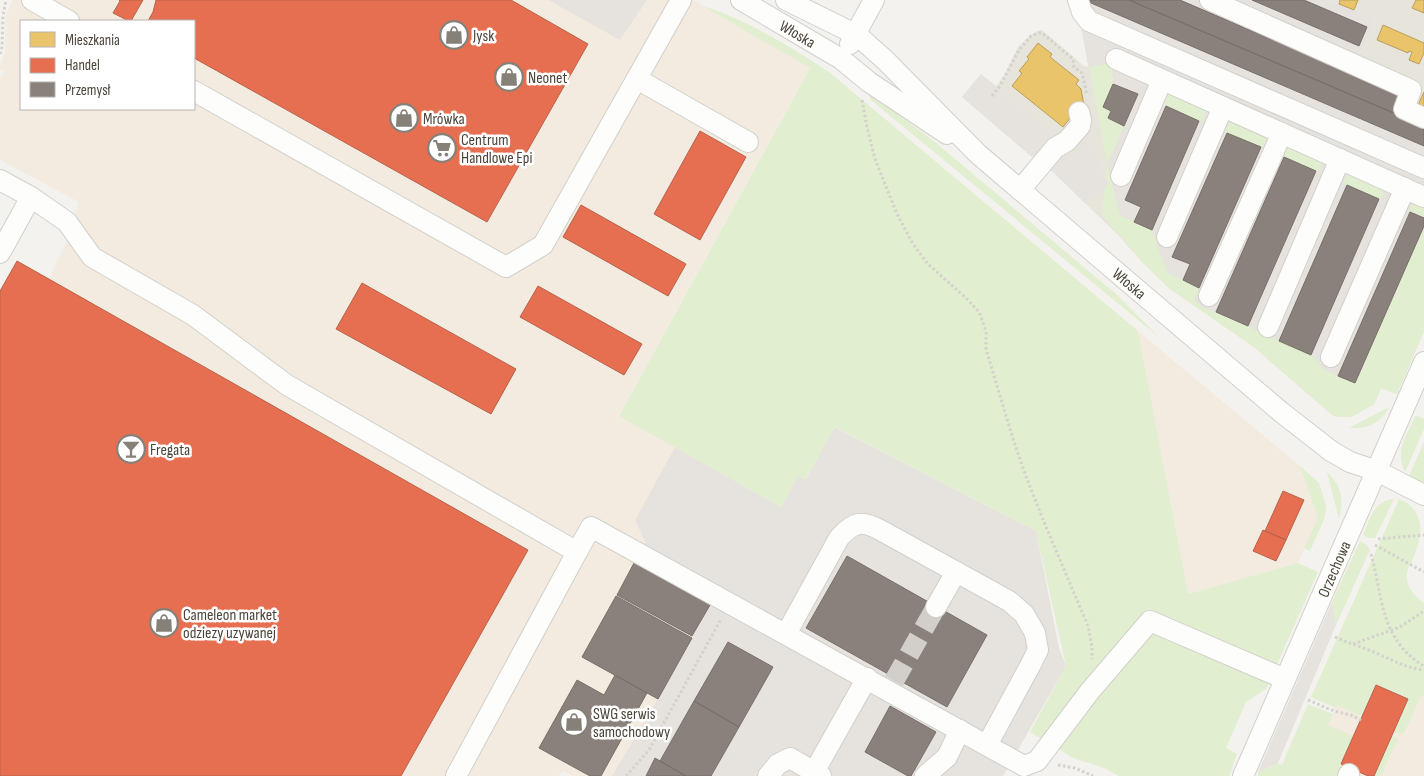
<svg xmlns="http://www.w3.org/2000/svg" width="1424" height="776" viewBox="0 0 1424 776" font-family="'Sofia Sans Condensed',sans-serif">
<rect width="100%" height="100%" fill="#f4f2ee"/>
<path fill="#e7e4dc" d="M1330 0H1424V114L1357 60 1373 19Z
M1042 30 1084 66 1089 67 1120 237 1054 173 1031 156 962 97 981 74 996 86 1004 75 1018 47 1027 38 1035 32Z"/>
<path fill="#f3ebdf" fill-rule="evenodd" d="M13 0H694L810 67 619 415 675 447 635 520 645 542 634 563 710 605 658 699 612 776H572L562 771 559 776H0V365L49 279 68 239 79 202 0 160V79L4 72 0 70V65L5 52 6 14ZM21 21H194V109H21Z
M1138 331 1300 466 1318 518 1298 563 1188 594Z
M1356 659 1424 691V776H1306Z"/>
<path fill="#e6e2de" d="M1076 0H1330L1374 19 1357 60 1412 101 1424 114V331L1397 394 1381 388 1374 404 1351 417H1339L1332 415 1254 347 1170 289 1143 263 1120 237Z
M834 427 1036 531 1059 648 1066 666 1003 776H612L658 699 710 605 634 563 645 542 635 520 675 447 781 507 798 476 806 479Z"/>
<path fill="#e1eecf" d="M707 7C750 22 791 47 829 72L1138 331 1188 594 1298 563 1318 572 1266 689 1246 702 1226 748 1237 754 1229 776H1119L1104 768 1073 758 1030 732 1066 666 1036 531 835 427 805 480 798 476 781 507 619 416 810 68 706 8Z
M1110 63 1112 64 1113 84 1103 107 1111 111 1108 119 1124 126 1107 164 1120 215 1152 230 1167 273 1199 288 1194 300 1203 308 1216 312 1311 355 1324 370 1355 383 1424 226V331L1397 394 1381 388 1374 404 1351 417H1339L1332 415 1254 347 1170 289 1143 263 1102 215 1107 164 1089 67Z
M1170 93 1206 109 1205 114 1201 122 1163 105 1167 96Z
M870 94 935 142 1029 221 1116 294 1160 338 883 110 870 99Z
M1230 121 1266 135V140L1263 148 1224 131 1227 124Z
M1289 145 1322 162 1319 173 1281 156 1286 147Z
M1351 172 1384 189 1381 200 1343 183 1347 174Z
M1415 202 1424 203V218L1409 211 1411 205Z
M1389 407C1380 424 1368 429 1349 428Z
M1416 415 1424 419V429L1405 472C1394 450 1407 435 1416 415Z
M1424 442V486L1409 476Z
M1300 466 1319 483 1326 505 1325 517 1310 551 1304 548 1318 518Z
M1327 472C1342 486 1344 500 1339 519Z
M1394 499 1375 538H1368L1363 535C1370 519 1373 501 1394 499Z
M1399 499C1424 509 1424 532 1414 556 1412 562 1407 568 1407 574 1405 586 1415 597 1424 603V697L1421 696 1403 735 1394 731 1408 699 1377 685 1362 716 1337 705 1335 708 1311 697Z
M1360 541 1367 545 1370 550 1336 625 1332 602Z
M1308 704 1333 714 1328 725 1353 736 1337 776H1258V772L1278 763 1282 765Z
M1392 736 1398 739 1381 776H1374Z"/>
<path fill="#e6e3df" d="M548 0H647L620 40Z
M981 74 1075 153 1085 142 1092 148 1090 152 1103 162 1096 171 1109 182 1098 195 1094 193 1085 203 1054 173 1031 156 962 97Z
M1332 602 1336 625 1278 763 1258 772Z"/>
<path fill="#e9c46a" stroke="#ba9e5b" d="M1340 0H1358L1354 10 1339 4Z
M1416 0H1424V13L1412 8Z
M1383 25 1424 43V53L1419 64 1409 60 1412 52 1409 51 1408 53 1377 40Z
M1038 43 1052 54 1050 57 1079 80 1076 84 1081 89 1085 111 1075 112 1063 127 1012 86 1022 73 1019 71 1029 59 1027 57Z
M1424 92V107L1418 105Z"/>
<path fill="#e76f51" stroke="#b8624a" d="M119 0H143L131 21H129L113 13 120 1Z
M156 0H511L588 44 487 222 194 58V21H148L153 12Z
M700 131 746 157 700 240 654 214Z
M581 205 686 264 668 296 563 237Z
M17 261 528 550 401 776H0V291Z
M362 283 516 369 491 414 336 329Z
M538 286 642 344 624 375 520 317Z
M1283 491 1304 500 1286 540 1265 531Z
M1263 530 1286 540 1276 561 1253 551Z
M1376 685 1408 699 1374 776H1368L1341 764Z"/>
<path fill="#8a817c" stroke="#776f68" d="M1084 0H1129L1396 114 1424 126V146Z
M1129 0H1180L1403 96 1396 114Z
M1252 0H1304L1367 27 1359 46Z
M1113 84 1138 94 1124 126 1108 118 1111 111 1103 107Z
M1166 106 1199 121 1152 230 1134 222 1141 207 1125 200Z
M1227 133 1261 147 1199 288 1183 280 1190 264 1172 257Z
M1284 157 1316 171 1248 326 1216 312Z
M1347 185 1379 199 1311 355 1279 341Z
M1410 212 1424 218V226L1355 383 1338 376Z
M847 556 987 635 947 707 806 628Z
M634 563 710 605 692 636 617 595Z
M616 596 692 638 658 699 582 657Z
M728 642 773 667 739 727 694 701Z
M615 675 647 693 601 776H590L539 748 577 680 604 695Z
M694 701 739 727 711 776H686L660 761Z
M890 706 936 732 911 776H908L865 752Z
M655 758 660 761 686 776H646Z"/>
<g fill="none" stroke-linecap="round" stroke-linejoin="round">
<path stroke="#d2cfca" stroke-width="20" stroke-dasharray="20 10" stroke-linecap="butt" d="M894 681 936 607"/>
<defs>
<g id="minor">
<path d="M32 0 69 21"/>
<path id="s1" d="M741 0 841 59 869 82 947 134"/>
<path id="s2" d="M786 0 857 35 885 60 978 154 1281 412 1331 451 1350 462 1377 471 1424 495"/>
<path d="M1078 0 1082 12 1089 21 1424 168"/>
<path d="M1210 0 1411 90 1404 109 1424 118"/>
<path d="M850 44 874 0"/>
<path d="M1116 59 1424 197"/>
<path d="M637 79 748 142"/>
<path d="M194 91 506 267 543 245 681 0"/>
<path d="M1121 176 1162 80"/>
<path d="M0 180 31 197 0 253"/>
<path d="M1020 190 1055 148 1067 141 1080 126 1081 120 1079 112"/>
<path d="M31 197 67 222 92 257 193 315 287 385 577 552 456 776"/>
<path d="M1167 237 1223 107"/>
<path d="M1209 296 1282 133"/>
<path d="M1268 327 1340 159"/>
<path d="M1331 357 1405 188"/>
<path d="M577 552 591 527 1024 766 1037 761 1090 691 1150 621 1285 679"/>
<path d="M936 607 956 572"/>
<path d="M786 634 839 538C854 521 862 520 882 531L1009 601 1024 614 1035 633 1038 650 1031 664 987 745"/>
<path d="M814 772 867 678"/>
<path d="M768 776 778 764 790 758 821 776"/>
<path d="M925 776 947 757 960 730"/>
<path id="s3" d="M1243 776 1424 362"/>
<path d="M1348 776 1349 774"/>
</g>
</defs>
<use href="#minor" stroke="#d2d0cb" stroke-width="22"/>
<path stroke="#d3d2cc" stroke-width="3" stroke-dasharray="2.5 2.5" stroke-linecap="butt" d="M0 54 2 47 3 16 6 0
M992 96 1000 86 1019 50 1031 36 1039 33H1042L1073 59 1074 67 1082 73 1087 95
M862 100 867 127 875 159 897 214 913 244 928 264 966 298 979 312 986 331V349L1013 439 1025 474 1046 527 1088 626 1092 647V659
M1378 539 1424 535
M1375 545 1424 572
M1371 554C1383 597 1380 640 1424 666
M1335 637C1348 643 1362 647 1376 653 1392 660 1406 668 1424 670
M1353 644 1400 627 1424 611
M1308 700 1334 711 1351 715 1361 720
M1058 765 1075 768 1093 776
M626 776 649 750 721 619"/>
<use href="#minor" stroke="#fdfdfc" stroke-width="20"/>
</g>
<defs>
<symbol id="shop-ring" viewBox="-11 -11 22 22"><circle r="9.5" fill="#fff" stroke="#868178" stroke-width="1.5"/><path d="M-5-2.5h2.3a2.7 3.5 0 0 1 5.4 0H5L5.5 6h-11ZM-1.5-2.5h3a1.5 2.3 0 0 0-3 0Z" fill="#868178"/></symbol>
<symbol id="supermarket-ring" viewBox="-11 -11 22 22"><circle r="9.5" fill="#fff" stroke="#868178" stroke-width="1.5"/><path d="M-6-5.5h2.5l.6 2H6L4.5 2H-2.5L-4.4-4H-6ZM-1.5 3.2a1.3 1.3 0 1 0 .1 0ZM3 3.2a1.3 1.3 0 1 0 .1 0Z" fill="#868178"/></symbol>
<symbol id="bar-ring" viewBox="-11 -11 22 22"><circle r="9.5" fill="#fff" stroke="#868178" stroke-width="1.5"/><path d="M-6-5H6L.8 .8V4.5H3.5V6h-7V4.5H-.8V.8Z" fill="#868178"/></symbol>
</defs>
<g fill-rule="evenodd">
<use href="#shop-ring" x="438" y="19" width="32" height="32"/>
<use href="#shop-ring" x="493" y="61" width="32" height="32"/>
<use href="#shop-ring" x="388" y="102" width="32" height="32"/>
<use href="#supermarket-ring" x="426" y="132" width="32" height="32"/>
<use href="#bar-ring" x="115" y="433" width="32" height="32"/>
<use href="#shop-ring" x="148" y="607" width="32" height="32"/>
<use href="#shop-ring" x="558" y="706" width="32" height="32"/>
</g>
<g text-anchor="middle" stroke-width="5" stroke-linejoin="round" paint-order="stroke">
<g font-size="16" fill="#4b4439" stroke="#fff">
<text dy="6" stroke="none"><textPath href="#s1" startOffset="66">Włoska</textPath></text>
<text dy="6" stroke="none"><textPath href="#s2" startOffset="448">Włoska</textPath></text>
<text dy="6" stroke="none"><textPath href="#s3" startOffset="226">Orzechowa</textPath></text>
</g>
<g font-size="16" fill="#4b4439" stroke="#fff" text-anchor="start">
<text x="473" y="41">Jysk</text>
<text x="528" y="83">Neonet</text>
<text x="423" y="124">Mrówka</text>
<text x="461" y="145">Centrum<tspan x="461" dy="18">Handlowe Epi</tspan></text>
<text x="150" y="455">Fregata</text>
<text x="183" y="620">Cameleon market<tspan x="183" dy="18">odziezy uzywanej</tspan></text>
<text x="593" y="719">SWG serwis<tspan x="593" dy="18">samochodowy</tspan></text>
</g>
</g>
<rect x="20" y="20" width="175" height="90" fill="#ffffff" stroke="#b7b4b0"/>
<rect x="30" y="32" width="25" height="15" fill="#e9c46a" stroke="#b7b4b0"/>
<text x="65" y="45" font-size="15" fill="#4b4439">Mieszkania</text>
<rect x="30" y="58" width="25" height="15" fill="#e76f51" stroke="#b7b4b0"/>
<text x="65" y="70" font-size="15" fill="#4b4439">Handel</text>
<rect x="30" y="82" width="25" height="15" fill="#8a817c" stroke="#b7b4b0"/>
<text x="65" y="95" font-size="15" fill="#4b4439">Przemysł</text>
</svg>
